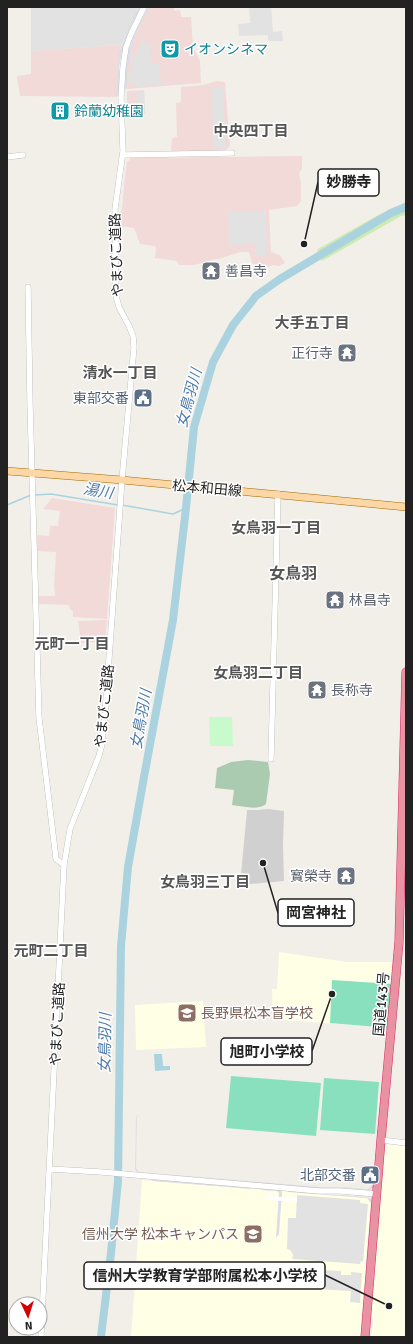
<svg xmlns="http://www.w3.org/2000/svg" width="413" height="1344" viewBox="0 0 413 1344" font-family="Signika,'Noto Sans JP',sans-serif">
<rect width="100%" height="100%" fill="#f2efe9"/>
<path fill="#f2dad9" d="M150 7H174V11L180 10 181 17H191L193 47 200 61 201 83 127 89 128 68 132 47 136 34Z
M121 45 118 65 117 97 20 96 17 76 31 74V51Z
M217 81 225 82 230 146 225 151H171L172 138 177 137 176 103 181 102V87L203 85Z
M144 90 145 113 142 114V116L127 117V91Z
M302 156V169L299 173 301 183V201L297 206 269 210 271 252 280 255 285 263 279 266 273 265 261 269 252 263 249 252H240L222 258 212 260 194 265H179L177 261 155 258 156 248 155 246 140 244 134 228 120 226 119 215 122 209 125 176 127 162 130 160V158Z
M52 498 115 508 107 619 73 617V611L70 609 69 605 39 604 38 596H55L54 586 56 552 37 551V535L49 536 50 526H58L60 511 43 509Z
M107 620 105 641 81 643 78 621Z"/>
<path fill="#ffffe5" d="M279 952 347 962H394L389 1028 273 1019 272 989H277Z
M203 1001 206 1047 136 1050 135 1005Z
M388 1144 406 1146V1337H370L372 1331 373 1321 371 1311 385 1146Z
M142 1180 367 1198 371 1203 362 1313 363 1320 362 1337H131Z"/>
<path fill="#d0d0d0" d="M268 809 284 811 283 846 284 881 240 885 247 810H258Z"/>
<path fill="#cdebb0" d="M406 202V205L319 255 317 251 318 249 380 214Z
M406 207V215L401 216 322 261 319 257Z"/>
<path fill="#aacbaf" d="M248 760 268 762 270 774 266 804C257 811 243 806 232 805L234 790 215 788 217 768 231 762Z"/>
<path fill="#c8facc" d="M209 717H232L233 746H210Z"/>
<path fill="#88e0be" d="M332 980 393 984 389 1028 330 1023Z
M231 1076 321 1083 316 1136 226 1128Z
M324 1078 379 1082 375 1134 320 1130Z"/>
<path fill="#e2e2e2" d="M31 7H138L121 45 31 51Z
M249 7H271L273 32 282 31 283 41H270L268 40V35L239 36 238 24 250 23Z
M150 42 151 63H159L161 85 134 87V82L127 83V76H130L129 69H132L131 55H135V53L139 52V43Z
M223 87 226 148H214L211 88Z
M144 90 145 113 142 114V116L127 117 126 102H138V91Z
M266 211 267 256H255V244L229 245 228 212Z
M297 1195 360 1200V1203L368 1204 363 1262 361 1261 360 1264 292 1259 293 1254 290 1250 287 1249 288 1218H296Z
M323 1270 341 1271V1275H351V1272L362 1273 360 1303 350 1302 351 1291 316 1289 317 1273H323Z"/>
<path fill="#dddde8" d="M138 7H141L129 31 122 53 119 66V95L117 97V73L119 53 127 31Z
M148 7H150L136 34 132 47 128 68 127 89 125 88V72L127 55 133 37Z
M381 1114 374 1188 369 1190 340 1188 319 1189 137 1172 135 1169 136 1117 138 1115H139L137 1117 136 1168 139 1172 319 1187H340L368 1189 374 1184 377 1133Z
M154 1179 252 1188V1189L152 1181Z
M262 1188 281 1190 282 1193 279 1234 276 1238 279 1193 277 1191 260 1190Z
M289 1191 366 1197 372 1199 373 1201 367 1265H366L371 1203 367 1198 288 1192Z"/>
<path fill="#aad3df" d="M154 1054H162L163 1066H170V1070L155 1071Z"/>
<path fill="#fff" d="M266 1196 297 1198V1202L266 1200Z"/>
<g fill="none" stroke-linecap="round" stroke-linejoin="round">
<path stroke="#aad3df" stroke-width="1.5" d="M35 495 51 494 118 505
M7 505 31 495
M122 505 173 514 186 508"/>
<path stroke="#aad3df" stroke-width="8" d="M101 1337 111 1253 118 1181 121 946 128 867 144 777 173 620 186 508 194 427 213 362 233 325 256 296 280 279 391 213 406 207"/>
<defs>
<path id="minor" d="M123 155 232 153
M7 157 23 155
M28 287 30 404 39 718 56 859 64 865
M271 759 278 494
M381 1140 406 1143
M50 1169 101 1172 319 1191H340L377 1194
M41 1337 64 865 70 829 99 756 102 744 105 713 122 480 134 347 133 336 129 326 119 307 116 296 115 209 123 151 121 98 123 67 126 47 131 34 144 7"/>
<path id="major" d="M7 471 122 480 406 507"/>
<path id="highway" d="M365 1337 381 1140 399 942 406 672"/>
</defs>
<use href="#minor" stroke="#a9a9a9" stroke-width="6"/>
<use href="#major" stroke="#a06b00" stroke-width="8"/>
<use href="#highway" stroke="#dc2a67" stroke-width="9"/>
<use href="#minor" stroke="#fff" stroke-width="5.5"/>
<use href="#major" stroke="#fcd6a4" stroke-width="7"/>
<use href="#highway" stroke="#e892a2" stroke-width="8"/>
</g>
<defs>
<symbol id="theatre-square" viewBox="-11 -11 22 22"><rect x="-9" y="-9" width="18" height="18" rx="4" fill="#0f9aa8" stroke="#fff"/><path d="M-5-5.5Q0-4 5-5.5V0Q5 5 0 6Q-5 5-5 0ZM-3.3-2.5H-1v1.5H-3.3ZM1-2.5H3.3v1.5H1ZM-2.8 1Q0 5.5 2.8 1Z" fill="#fff"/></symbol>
<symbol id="building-square" viewBox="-11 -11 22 22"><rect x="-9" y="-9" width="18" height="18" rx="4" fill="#0f9aa8" stroke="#fff"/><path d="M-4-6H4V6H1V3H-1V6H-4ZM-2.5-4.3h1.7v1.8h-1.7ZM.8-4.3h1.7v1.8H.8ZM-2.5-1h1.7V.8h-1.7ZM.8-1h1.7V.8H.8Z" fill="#fff"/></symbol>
<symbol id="temple-square" viewBox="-11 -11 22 22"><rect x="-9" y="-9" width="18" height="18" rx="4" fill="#6b7280" stroke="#fff"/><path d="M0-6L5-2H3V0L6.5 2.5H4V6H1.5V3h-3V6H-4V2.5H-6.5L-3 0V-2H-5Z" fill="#fff"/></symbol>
<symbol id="civic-square" viewBox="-11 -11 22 22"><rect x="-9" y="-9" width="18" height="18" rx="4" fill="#5c6f8a" stroke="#fff"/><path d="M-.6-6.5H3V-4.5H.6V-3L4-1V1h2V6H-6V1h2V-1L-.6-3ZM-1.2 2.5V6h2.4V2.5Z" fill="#fff"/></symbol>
<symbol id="school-square" viewBox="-11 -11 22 22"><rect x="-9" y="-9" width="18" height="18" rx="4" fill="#8d6e63" stroke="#fff"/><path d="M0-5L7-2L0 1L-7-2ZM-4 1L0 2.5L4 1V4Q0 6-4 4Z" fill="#fff"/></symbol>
<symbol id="university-square" viewBox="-11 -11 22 22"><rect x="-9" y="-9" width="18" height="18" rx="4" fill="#8d6e63" stroke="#fff"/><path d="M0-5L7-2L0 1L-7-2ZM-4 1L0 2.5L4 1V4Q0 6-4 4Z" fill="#fff"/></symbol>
</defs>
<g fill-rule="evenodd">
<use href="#theatre-square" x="159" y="38" width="22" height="22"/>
<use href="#building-square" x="49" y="100" width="22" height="22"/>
<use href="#temple-square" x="200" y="260" width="22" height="22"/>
<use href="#temple-square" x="336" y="342" width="22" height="22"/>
<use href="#civic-square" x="132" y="387" width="22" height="22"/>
<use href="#temple-square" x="324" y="589" width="22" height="22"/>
<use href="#temple-square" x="306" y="679" width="22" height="22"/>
<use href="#temple-square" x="335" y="865" width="22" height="22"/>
<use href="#school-square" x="176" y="1002" width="22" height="22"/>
<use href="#civic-square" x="359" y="1164" width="22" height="22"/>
<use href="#university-square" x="242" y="1223" width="22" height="22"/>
</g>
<g text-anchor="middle" stroke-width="3" stroke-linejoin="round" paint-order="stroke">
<g font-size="14" fill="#0d838f" stroke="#fff" text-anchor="start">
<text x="184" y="54">イオンシネマ</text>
<text x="74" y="116">鈴蘭幼稚園</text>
</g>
<g font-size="14" fill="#222" stroke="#fff">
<text transform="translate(116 255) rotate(-92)" y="5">やまびこ道路</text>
<text transform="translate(207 488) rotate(5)" y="5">松本和田線</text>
<text transform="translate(104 706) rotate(-84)" y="5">やまびこ道路</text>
<text transform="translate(381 1004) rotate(-85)" y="5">国道143号</text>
<text transform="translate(57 1024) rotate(-87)" y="5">やまびこ道路</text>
</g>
<g font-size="14" fill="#5b616d" stroke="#fff" text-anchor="start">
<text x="225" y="276">善昌寺</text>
<text x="333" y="358" text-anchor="end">正行寺</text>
<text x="349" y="605">林昌寺</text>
<text x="331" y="695">長称寺</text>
<text x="332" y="881" text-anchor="end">寳榮寺</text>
</g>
<g font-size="14" fill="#4e5e75" stroke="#fff" text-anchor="end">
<text x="129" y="403">東部交番</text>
<text x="356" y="1180">北部交番</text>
</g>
<g font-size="14" fill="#785e54" stroke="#fff" text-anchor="start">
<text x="201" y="1018">長野県松本盲学校</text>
<text x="239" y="1239" text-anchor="end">信州大学 松本キャンパス</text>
</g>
<g font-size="15" font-weight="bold" fill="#555" stroke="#fff">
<text x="251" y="136">中央四丁目</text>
<text x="312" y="328">大手五丁目</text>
<text x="120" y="378">清水一丁目</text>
<text x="276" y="533">女鳥羽一丁目</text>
<text x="72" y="649">元町一丁目</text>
<text x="258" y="678">女鳥羽二丁目</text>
<text x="205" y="887">女鳥羽三丁目</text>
<text x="51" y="956">元町二丁目</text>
</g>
<g font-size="15" font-style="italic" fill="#4a7aab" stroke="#fff">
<text transform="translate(189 398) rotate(-75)" y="5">女鳥羽川</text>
<text transform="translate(98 491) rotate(9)" y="5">湯川</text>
<text transform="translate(141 719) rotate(-80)" y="5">女鳥羽川</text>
<text transform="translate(105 1043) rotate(-89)" y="5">女鳥羽川</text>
</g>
<g font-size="16" font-weight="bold" fill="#555" stroke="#fff">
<text x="293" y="579">女鳥羽</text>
</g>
</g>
<path fill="none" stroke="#222" stroke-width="1.5" d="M304 244L318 182M263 863L278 913M332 994L312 1051M389 1306L325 1275"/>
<g fill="#222" stroke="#fff" stroke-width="1.5">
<circle cx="304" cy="244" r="4"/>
<circle cx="263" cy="863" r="4"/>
<circle cx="332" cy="994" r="4"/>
<circle cx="389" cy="1306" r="4"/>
</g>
<g fill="#fff" stroke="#222" stroke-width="1.5">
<rect x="318" y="169" width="61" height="27" rx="4"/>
<rect x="278" y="899" width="76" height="27" rx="4"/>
<rect x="221" y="1038" width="91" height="27" rx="4"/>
<rect x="84" y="1262" width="241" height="27" rx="4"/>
</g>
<g font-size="15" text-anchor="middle" font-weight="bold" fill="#222">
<text x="349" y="187">妙勝寺</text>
<text x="316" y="918">岡宮神社</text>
<text x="267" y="1057">旭町小学校</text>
<text x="205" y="1281">信州大学教育学部附属松本小学校</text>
</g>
<rect width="413" height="1344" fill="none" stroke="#222222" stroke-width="16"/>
<g transform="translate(28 1316) rotate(176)"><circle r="19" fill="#ffffff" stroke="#a7a7a7"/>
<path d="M0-3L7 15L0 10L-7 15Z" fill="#d40000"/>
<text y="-6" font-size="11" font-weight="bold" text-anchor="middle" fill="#222222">N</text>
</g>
</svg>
